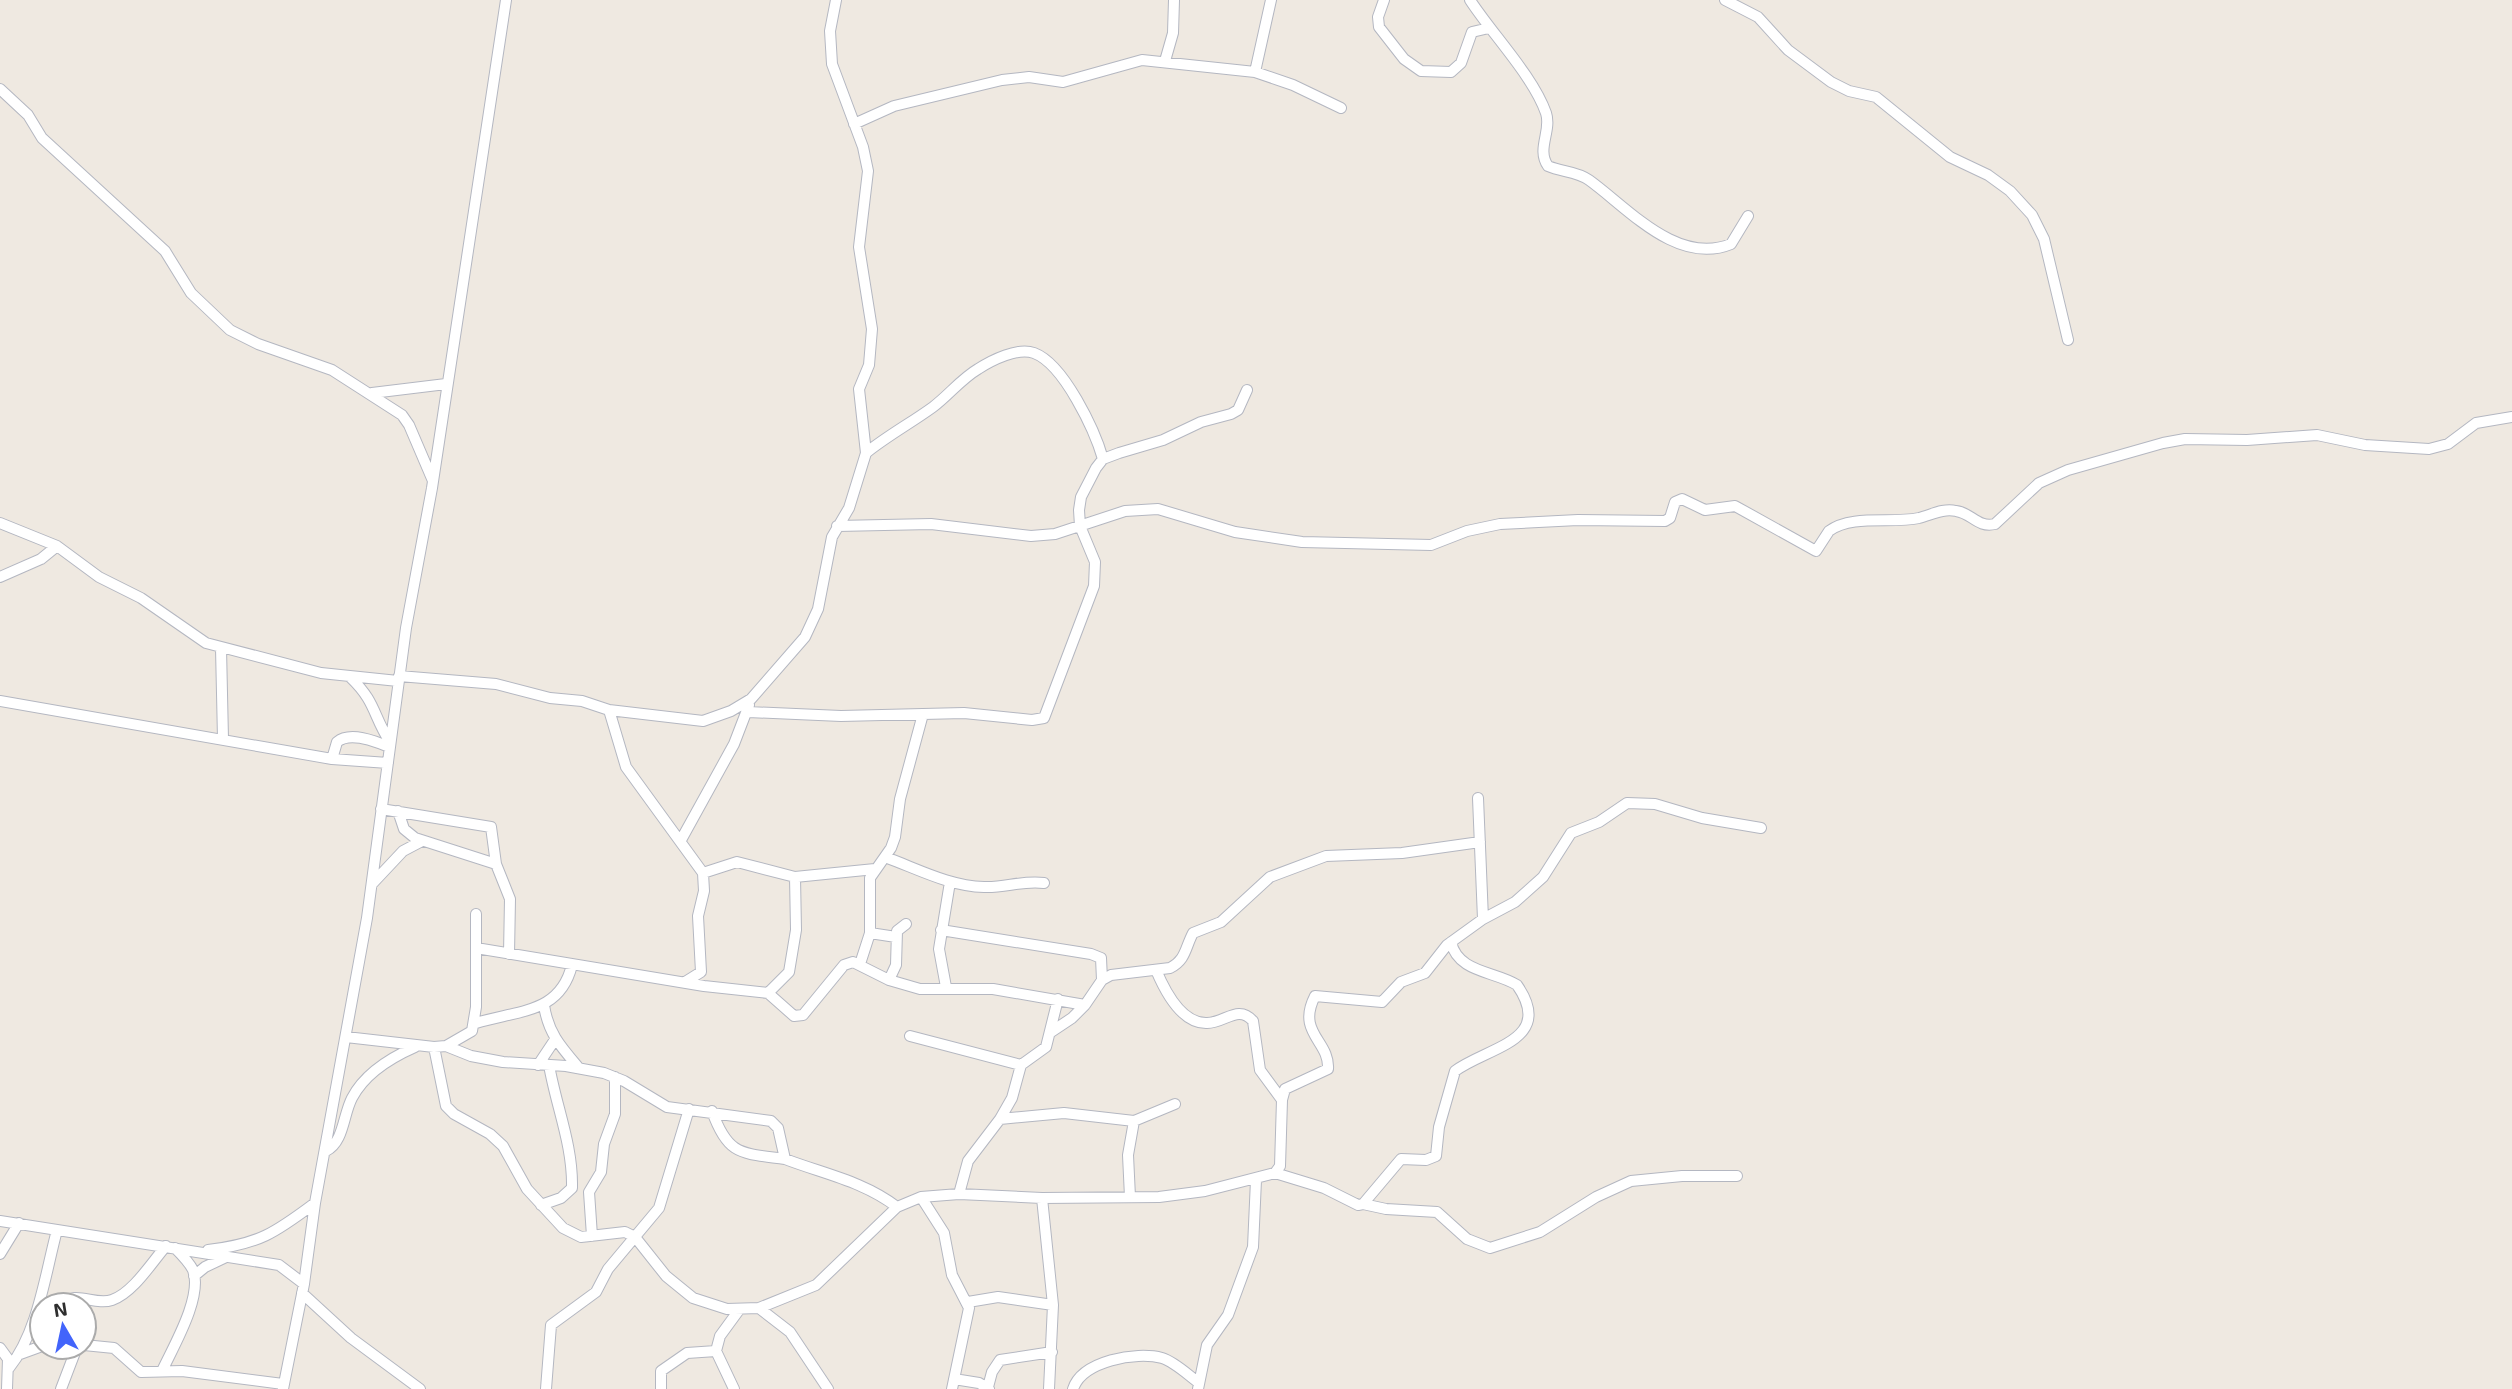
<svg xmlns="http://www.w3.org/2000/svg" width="2512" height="1389" viewBox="0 0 2512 1389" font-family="'Exo 2',sans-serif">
<rect width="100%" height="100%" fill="#efe9e1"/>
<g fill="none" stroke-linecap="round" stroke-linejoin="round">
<defs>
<path id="minor" d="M1384 0 1378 17 1379 27 1404 59 1421 71 1451 72 1461 63 1472 32 1489 28
M1470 0C1492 34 1533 76 1546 113 1552 131 1536 149 1548 166 1561 172 1577 171 1589 180 1628 208 1677 266 1731 244L1748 216
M1725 0 1758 17 1788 50 1831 82 1849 91 1876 97 1950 157 1988 175 2010 191 2032 215 2044 239 2068 340
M1165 61 1173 33 1174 0
M1255 72 1271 0
M0 89 28 115 42 138 165 251 191 293 230 330 258 344 332 370 402 415 409 425 433 481
M854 124 894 106 1002 80 1029 77 1063 82 1142 60 1255 72 1293 85 1341 108
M372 393 446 384
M866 453C887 436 911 423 933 407 949 395 961 379 978 369 992 360 1018 347 1034 353 1064 364 1095 431 1103 459
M0 523 57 546 99 577 141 598 206 643 321 673 398 681
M837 526 931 524 1031 536 1055 534 1125 511 1158 509 1235 532 1302 542 1431 545 1467 531 1500 524 1578 520 1665 521 1670 518 1675 502 1682 499 1705 510 1735 506 1816 551 1829 531C1852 514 1892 524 1919 518 1931 515 1943 508 1956 511 1972 513 1977 528 1995 524L2039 483 2068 470 2163 443 2185 439 2247 440 2317 435 2365 445 2429 449 2448 444 2476 423 2512 417
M0 577 41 559 57 546
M221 648 223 739
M399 676 496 684 550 698 582 701 609 710 703 721 731 711 751 699 805 637 818 609 832 537 849 508 866 453 859 389 869 365 872 329 859 247 868 171 863 147 832 64 830 31 836 0
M351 678C376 702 373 716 390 742
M0 701 332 759 388 763
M609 710 626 767 703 873 704 891 698 916 701 972 685 982
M748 712 841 716 964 713 1032 720 1044 718 1094 586 1095 562 1080 526 1079 510 1081 497 1096 468 1103 459 1119 453 1163 440 1201 422 1231 414 1238 410 1247 390
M332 759 337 742C350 731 375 741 389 747
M381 809 491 827 496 864 510 899 509 954
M398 811 404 829 415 838 496 864
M681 840 734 744 749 705
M885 857C918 869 949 886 984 887 1005 888 1022 880 1044 883
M703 873 737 862 795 877 875 869
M372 884 403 851 422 841
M1483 919 1515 902 1543 877 1571 833 1599 822 1627 803 1655 804 1702 818 1761 828
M941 930 1091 954 1101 958 1102 980
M870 933 896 937
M476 948 704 986 768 993 794 1016 803 1015 844 965 853 962 889 980 920 989H993L1085 1005 1102 980 1111 975 1170 968C1186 960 1185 948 1193 933L1221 922 1270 877 1326 856 1402 853 1480 842
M860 964 870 933V878L891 848 895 837 900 799 923 714
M1156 970C1164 989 1181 1024 1207 1023 1225 1023 1238 1004 1253 1021L1260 1070 1282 1100
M889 980 896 965 897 931 906 924
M946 987 939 949 950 882
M768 993 789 972 796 930 795 877
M544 1005C548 1033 561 1047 579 1068
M476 1023C518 1010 560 1014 572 965
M1051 1032 1072 1018 1085 1005
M910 1036 1021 1065
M346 1037 434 1047 446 1046 472 1031 476 1007V914
M446 1046 471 1056 503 1062 566 1066 604 1073 624 1081 667 1107 771 1121 778 1128 785 1159C824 1174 863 1181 897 1207
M434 1047 446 1106 454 1114 490 1134 503 1146 527 1189 563 1228 581 1237 625 1232 635 1237 666 1276 693 1298 727 1309 759 1308 816 1285 897 1207 921 1197 959 1194 1042 1198 1159 1197 1205 1191 1275 1173 1280 1166 1282 1100 1285 1089 1328 1069C1330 1041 1296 1033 1315 996L1382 1002 1401 982 1425 973 1447 945 1483 919 1478 798
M538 1065 554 1041
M712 1111C728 1156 741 1153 785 1159
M1000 1119 1064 1113 1134 1121
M326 1151C344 1142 343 1115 352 1098 365 1073 390 1058 415 1047
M1275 1173 1324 1188 1358 1205 1363 1204 1401 1159 1426 1160 1436 1156 1439 1127 1455 1071C1487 1047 1556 1041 1517 985 1495 971 1458 973 1451 942
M959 1194 968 1161 1000 1119 1012 1098 1021 1065 1046 1047 1058 999
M921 1197 944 1233 952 1275 969 1308 952 1389
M1130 1197 1128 1155 1134 1121 1175 1104
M1042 1198 1053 1305 1049 1389
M1363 1204 1386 1209 1437 1212 1467 1239 1490 1248 1540 1232 1596 1197 1631 1181 1682 1176H1737
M541 1205 561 1198 572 1188C573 1145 556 1106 549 1065
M0 1221 279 1265 304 1284
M592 1236 589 1192 601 1172 604 1144 615 1114V1077
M208 1250C259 1244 275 1233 315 1203
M0 1254 19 1223
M194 1276 205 1267 226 1257
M302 1293 351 1338 420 1389
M968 1302 998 1297 1053 1305
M61 1305C75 1289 94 1306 112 1300 133 1293 152 1262 166 1246
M759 1308 790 1332 828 1389
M84 1345 114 1348 141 1372 182 1371 283 1384
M0 1348 8 1359 7 1389
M716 1351 734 1389
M20 1354 42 1346
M9 1368C38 1332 45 1275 57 1230
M162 1371C173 1347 203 1297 193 1270 189 1262 181 1254 175 1248
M954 1379 979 1383 989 1389
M988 1387 992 1372 1000 1360 1052 1352
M61 1389 77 1347
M283 1389 304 1284 315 1203 367 918 406 628 432 488 506 0
M546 1389 551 1325 596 1292 608 1269 659 1208 689 1109
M661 1389V1371L687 1353 716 1351 720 1336 739 1310
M1073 1389C1082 1361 1136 1351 1162 1358 1175 1362 1188 1375 1199 1383
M1198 1389 1207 1345 1228 1315 1253 1247 1256 1180"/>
</defs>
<use href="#minor" stroke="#b4b7c1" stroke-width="12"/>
<use href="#minor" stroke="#fff" stroke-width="10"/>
</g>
<g transform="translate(63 1326) rotate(351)"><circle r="33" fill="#ffffff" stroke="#ababab" stroke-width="2"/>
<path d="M0-5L12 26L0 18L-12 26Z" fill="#4264fb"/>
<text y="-10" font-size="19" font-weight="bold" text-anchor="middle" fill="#2e2e2e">N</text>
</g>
</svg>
